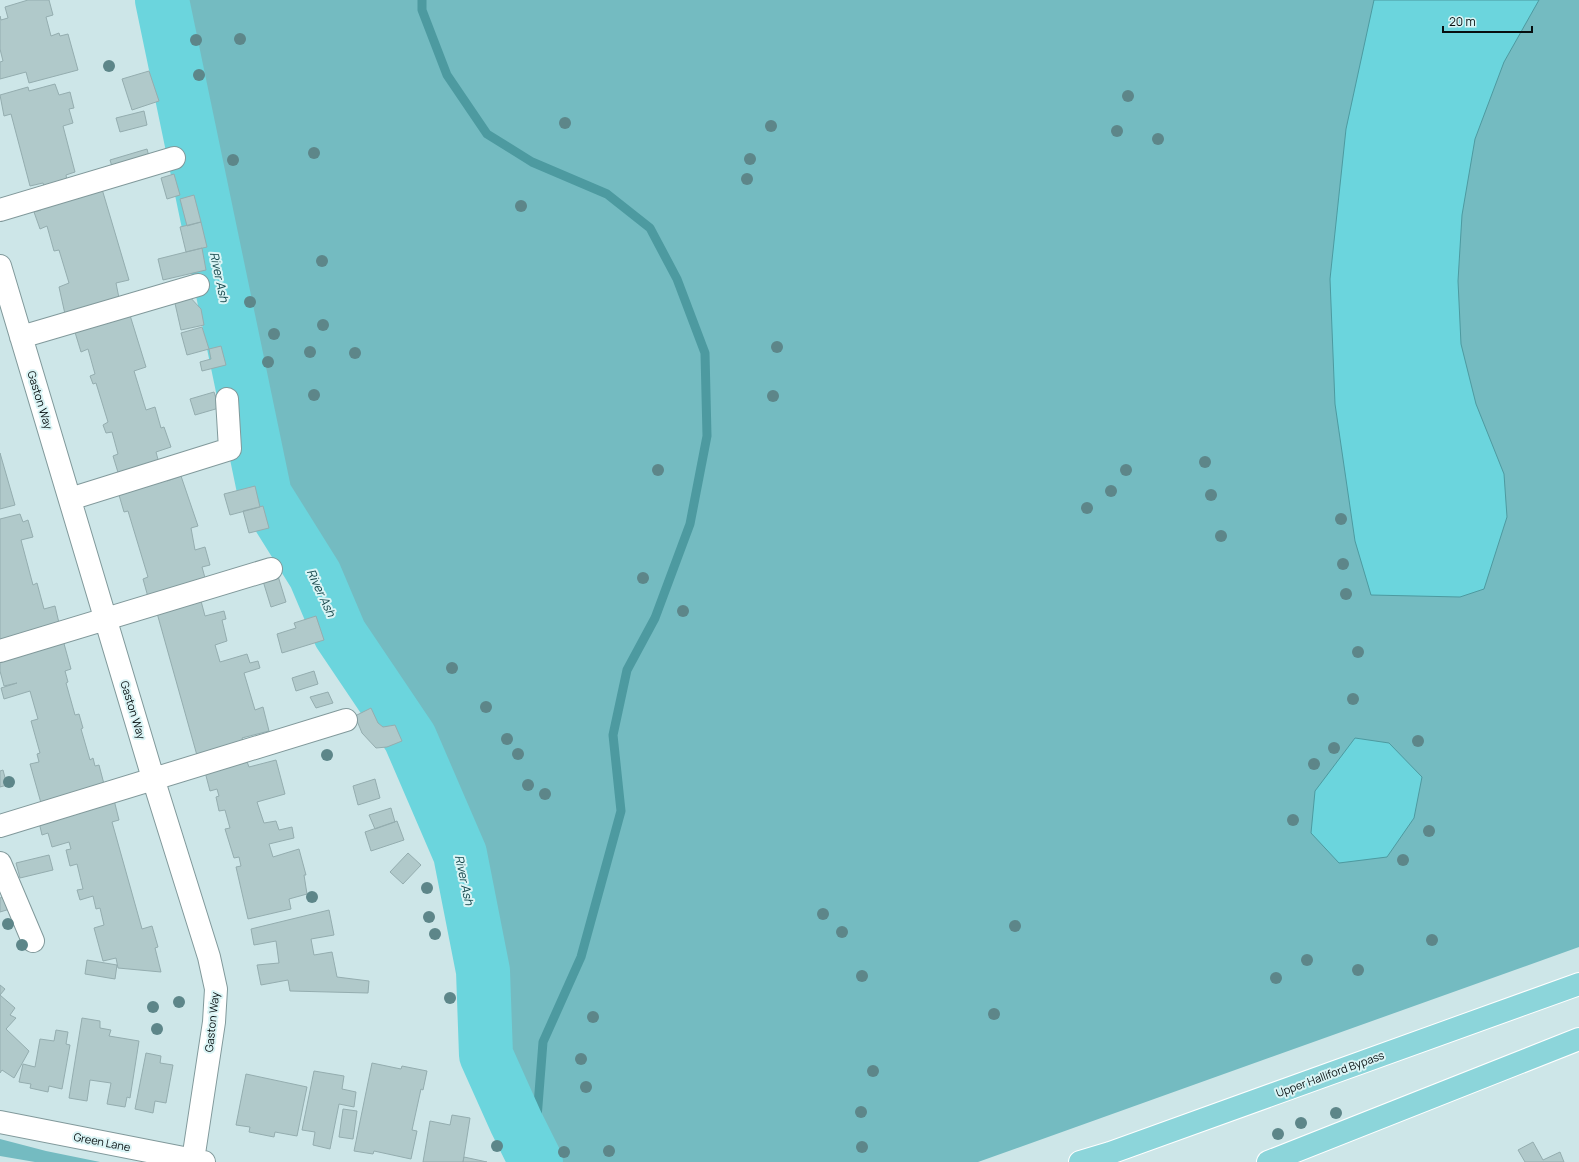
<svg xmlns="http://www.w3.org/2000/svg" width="1579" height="1162" viewBox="0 0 1579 1162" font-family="Manrope,sans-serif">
<rect width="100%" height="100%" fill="#cde6e8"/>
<path fill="#74bbc1" d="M162 0H1579V947L978 1162H536L516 1122 486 1055 483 971 460 854 410 738 340 634 315 575 265 495Z
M0 1139 46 1151 100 1162H35L0 1156Z"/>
<path fill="#6bd5dd" stroke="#4d9aa0" d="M1374 0H1539L1504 62 1475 139 1462 215 1458 281 1461 344 1476 404 1504 474 1507 517 1484 589 1460 597 1371 595 1355 541 1335 404 1330 279 1346 129Z
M1355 738 1389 743 1422 777 1414 818 1387 857 1339 863 1311 833 1315 791Z"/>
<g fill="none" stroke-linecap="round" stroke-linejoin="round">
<path stroke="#4d9aa0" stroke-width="9" d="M422 0V10L447 75 487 134 532 162 607 194 650 228 677 279 705 353 707 436 690 524 655 618 627 670 613 735 621 811 581 957 543 1042 537 1118 549 1162"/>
<path stroke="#6bd5dd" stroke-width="54" d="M162 0 265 495 315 575 340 634 410 738 460 854 483 971 486 1055 516 1122 536 1162"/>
</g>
<path fill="#b0c9ca" stroke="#94adaf" d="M28 0H49L53 15 46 17 51 36 59 33 60 36 68 34 78 70 29 83 26 72 0 79V62L3 61 0 49V16L1 20 8 18 5 7Z
M149 71 159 101 132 110 122 79Z
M55 84 59 95 70 92 74 108 69 109 73 123 63 126 75 172 66 175 68 186 46 192 43 183 30 186 11 114 4 116 0 95 28 87 29 91Z
M144 111 147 125 120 132 116 118Z
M147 149 150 160 113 170 110 160Z
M174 174 180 195 167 199 161 178Z
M102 189 129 280 116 283 119 298 65 314 59 287 69 283 59 250 54 251 47 226 40 229 34 212 41 210 38 205Z
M194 195 201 222 187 226 180 199Z
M201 222 207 247 186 252 180 227Z
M202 248 206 270 163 280 158 259Z
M187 294 201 309 204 325 181 330 174 299Z
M129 312 146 367 134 371 146 410 155 407 161 428 164 427 171 447 156 452 160 467 120 479 113 456 118 454 112 432 106 433 103 425 108 422 96 383 93 384 90 376 95 374 88 349 81 352 74 329Z
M202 327 209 349 187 355 181 333Z
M221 346 226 365 202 371 200 362 211 359 209 349Z
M214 392 219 408 195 415 190 399Z
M0 453 15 505 0 509Z
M165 475 167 481 181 476 198 526 191 528 195 550 205 547 210 565 202 567 207 585 148 597 143 579 148 577 128 511 124 512 119 495Z
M255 486 260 507 230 515 224 494Z
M263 506 269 528 249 533 243 511Z
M20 514 23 522 28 520 33 537 21 540 33 585 37 583 44 609 55 606 59 623 0 643V519Z
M278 576 286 602 271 607 263 581Z
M201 601 205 616 224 611 226 619 222 620 227 641 215 645 220 662 247 654 250 663 258 661 260 668 244 673 255 710 263 707 269 731 242 738 245 746 198 759 157 613Z
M316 616 324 640 282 653 277 634 296 628 294 623Z
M63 640 71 669 65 671 68 682 66 683 75 715 79 714 83 728 81 729 90 760 93 758 95 766 99 765 104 784 41 803 30 764 39 762 37 754 40 753 31 721 38 719 30 691 4 699 1 688 17 683 4 686 0 671V659Z
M314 671 318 684 296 691 292 678Z
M328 692 333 703 316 708 310 697Z
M371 708 378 723 383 727 395 725 402 741 387 747 376 748 362 733 355 716Z
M246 759 249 767 276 760 285 794 257 802 264 823 276 821 279 830 292 827 294 838 269 844 273 857 299 849 306 875H304L307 894 289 899 291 909 248 919 236 867 241 866 239 857 234 858 225 829 230 828 225 810 219 811 216 797 219 796 217 789 210 791 205 772Z
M3 770 7 785 0 787V771Z
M375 779 380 798 358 805 353 786Z
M114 800 119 820 112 822 142 929 152 926 158 947 155 948 161 972 118 968 116 958 103 961 94 928 104 925 100 908 96 909 93 896 80 900 77 890 83 889 77 864 70 866 66 850 71 849 69 842 52 847 48 833 42 835 38 818Z
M391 808 395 822 375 829 369 815Z
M397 821 404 840 371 851 365 832Z
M408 853 421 865 403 884 390 872Z
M49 855 53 870 20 878 16 863Z
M6 896 10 909 0 912V898Z
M329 910 334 935 311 939 314 955 332 952 337 977 369 981 368 993 290 991 288 980 261 985 257 965 279 963 276 941 254 945 251 929Z
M87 960 117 965 115 979 85 974Z
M0 985 5 989 0 995 15 1008 10 1015 16 1018 6 1029 29 1051 14 1078 2 1070 0 1073Z
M82 1018 100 1021V1028L111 1030 109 1036 139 1041 130 1098 127 1097 125 1107 107 1104 111 1083 90 1080 87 1101 69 1098Z
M56 1030 68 1032 66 1044 70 1045 62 1089 49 1086 48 1092 30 1088 31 1084 19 1082 23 1064 35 1067 40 1039 54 1041Z
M146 1053 161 1056 160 1063 173 1065 166 1103 155 1101 153 1113 135 1109Z
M372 1063 401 1069 402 1066 427 1071 423 1090 421 1089 412 1130 417 1131 411 1159 374 1151 373 1154 354 1151Z
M314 1071 344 1076 342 1089 356 1092 354 1107 339 1104 330 1149 313 1145 315 1132 302 1130Z
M246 1074 307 1087 297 1136 275 1132 274 1137 249 1132 250 1127 236 1125Z
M343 1109 357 1111 353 1139 339 1137Z
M452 1115 470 1118 463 1162H423L430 1121 450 1125Z
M1533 1142 1543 1160 1560 1152 1564 1162H1525L1518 1150Z
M464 1157 487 1162H463Z"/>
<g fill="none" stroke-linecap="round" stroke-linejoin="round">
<defs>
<path id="minor" d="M0 210 174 158
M0 266 153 778 209 957 216 989 214 1022 193 1160
M21 337 198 285
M70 499 230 449 227 399
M0 651 271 569
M0 826 346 720
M0 863 33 941
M0 1122 204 1162"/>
<path id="major" d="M1080 1162 1110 1153 1579 984
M1268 1162 1579 1039"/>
</defs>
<use href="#minor" stroke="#81999b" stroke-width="24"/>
<use href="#major" stroke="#fff" stroke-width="24"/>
<use href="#minor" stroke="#fff" stroke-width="22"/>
<use href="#major" stroke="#8cd5da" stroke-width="22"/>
</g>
<g fill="#5d8689">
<circle cx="240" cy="39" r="6"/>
<circle cx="196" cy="40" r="6"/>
<circle cx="109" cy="66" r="6"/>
<circle cx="199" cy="75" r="6"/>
<circle cx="1128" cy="96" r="6"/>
<circle cx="565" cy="123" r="6"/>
<circle cx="771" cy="126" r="6"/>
<circle cx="1117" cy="131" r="6"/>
<circle cx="1158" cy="139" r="6"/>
<circle cx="314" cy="153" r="6"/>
<circle cx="750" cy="159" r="6"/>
<circle cx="233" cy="160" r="6"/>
<circle cx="747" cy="179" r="6"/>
<circle cx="521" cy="206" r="6"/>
<circle cx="322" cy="261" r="6"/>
<circle cx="250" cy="302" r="6"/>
<circle cx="323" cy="325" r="6"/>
<circle cx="274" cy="334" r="6"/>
<circle cx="777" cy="347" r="6"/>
<circle cx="310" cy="352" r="6"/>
<circle cx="355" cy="353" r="6"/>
<circle cx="268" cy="362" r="6"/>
<circle cx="314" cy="395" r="6"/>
<circle cx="773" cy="396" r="6"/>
<circle cx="1205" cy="462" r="6"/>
<circle cx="658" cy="470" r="6"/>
<circle cx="1126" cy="470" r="6"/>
<circle cx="1111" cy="491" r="6"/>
<circle cx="1211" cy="495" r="6"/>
<circle cx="1087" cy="508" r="6"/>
<circle cx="1341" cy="519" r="6"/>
<circle cx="1221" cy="536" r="6"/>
<circle cx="1343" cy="564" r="6"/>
<circle cx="643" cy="578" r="6"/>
<circle cx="1346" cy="594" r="6"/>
<circle cx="683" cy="611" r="6"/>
<circle cx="1358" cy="652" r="6"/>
<circle cx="452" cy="668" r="6"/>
<circle cx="1353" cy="699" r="6"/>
<circle cx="486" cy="707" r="6"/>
<circle cx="507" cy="739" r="6"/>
<circle cx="1418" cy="741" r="6"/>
<circle cx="1334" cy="748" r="6"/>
<circle cx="518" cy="754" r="6"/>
<circle cx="327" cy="755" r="6"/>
<circle cx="1314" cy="764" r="6"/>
<circle cx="9" cy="782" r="6"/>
<circle cx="528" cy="785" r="6"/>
<circle cx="545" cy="794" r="6"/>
<circle cx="1293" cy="820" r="6"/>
<circle cx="1429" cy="831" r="6"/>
<circle cx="1403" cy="860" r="6"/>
<circle cx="427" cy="888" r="6"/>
<circle cx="312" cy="897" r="6"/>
<circle cx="823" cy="914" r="6"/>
<circle cx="429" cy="917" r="6"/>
<circle cx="8" cy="924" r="6"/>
<circle cx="1015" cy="926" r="6"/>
<circle cx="842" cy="932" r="6"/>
<circle cx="435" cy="934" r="6"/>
<circle cx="1432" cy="940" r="6"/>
<circle cx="22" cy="945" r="6"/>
<circle cx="1307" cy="960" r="6"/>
<circle cx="1358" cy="970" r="6"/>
<circle cx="862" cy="976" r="6"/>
<circle cx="1276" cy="978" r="6"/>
<circle cx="450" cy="998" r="6"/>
<circle cx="179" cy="1002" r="6"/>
<circle cx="153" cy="1007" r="6"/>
<circle cx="994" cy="1014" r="6"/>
<circle cx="593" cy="1017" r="6"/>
<circle cx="157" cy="1029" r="6"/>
<circle cx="581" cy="1059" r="6"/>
<circle cx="873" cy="1071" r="6"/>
<circle cx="586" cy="1087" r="6"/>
<circle cx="861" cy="1112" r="6"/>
<circle cx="1336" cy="1113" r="6"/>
<circle cx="1301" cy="1123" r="6"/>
<circle cx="1278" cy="1134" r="6"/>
<circle cx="497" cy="1146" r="6"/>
<circle cx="862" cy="1147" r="6"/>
<circle cx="609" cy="1151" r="6"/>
<circle cx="564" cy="1152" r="6"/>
</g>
<g text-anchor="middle" stroke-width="4" stroke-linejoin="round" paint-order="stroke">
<g font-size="11" fill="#070f10" stroke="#daf4f5">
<text transform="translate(40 400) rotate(73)" y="4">Gaston Way</text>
<text transform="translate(133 710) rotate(73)" y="4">Gaston Way</text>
<text transform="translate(212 1022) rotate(-84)" y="4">Gaston Way</text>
<text transform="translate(1330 1074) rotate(-20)" y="4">Upper Halliford Bypass</text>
<text transform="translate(102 1142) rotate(11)" y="4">Green Lane</text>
</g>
<g font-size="12" font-style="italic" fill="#17474b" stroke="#daf4f5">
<text transform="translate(219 277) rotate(78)" y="4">River Ash</text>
<text transform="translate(321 593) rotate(65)" y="4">River Ash</text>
<text transform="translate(464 880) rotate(78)" y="4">River Ash</text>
</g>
</g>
<path d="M1443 26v6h89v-6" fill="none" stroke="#070f10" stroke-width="2"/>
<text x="1449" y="26" font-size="12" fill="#070f10" stroke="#daf4f5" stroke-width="3" paint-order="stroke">20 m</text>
</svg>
